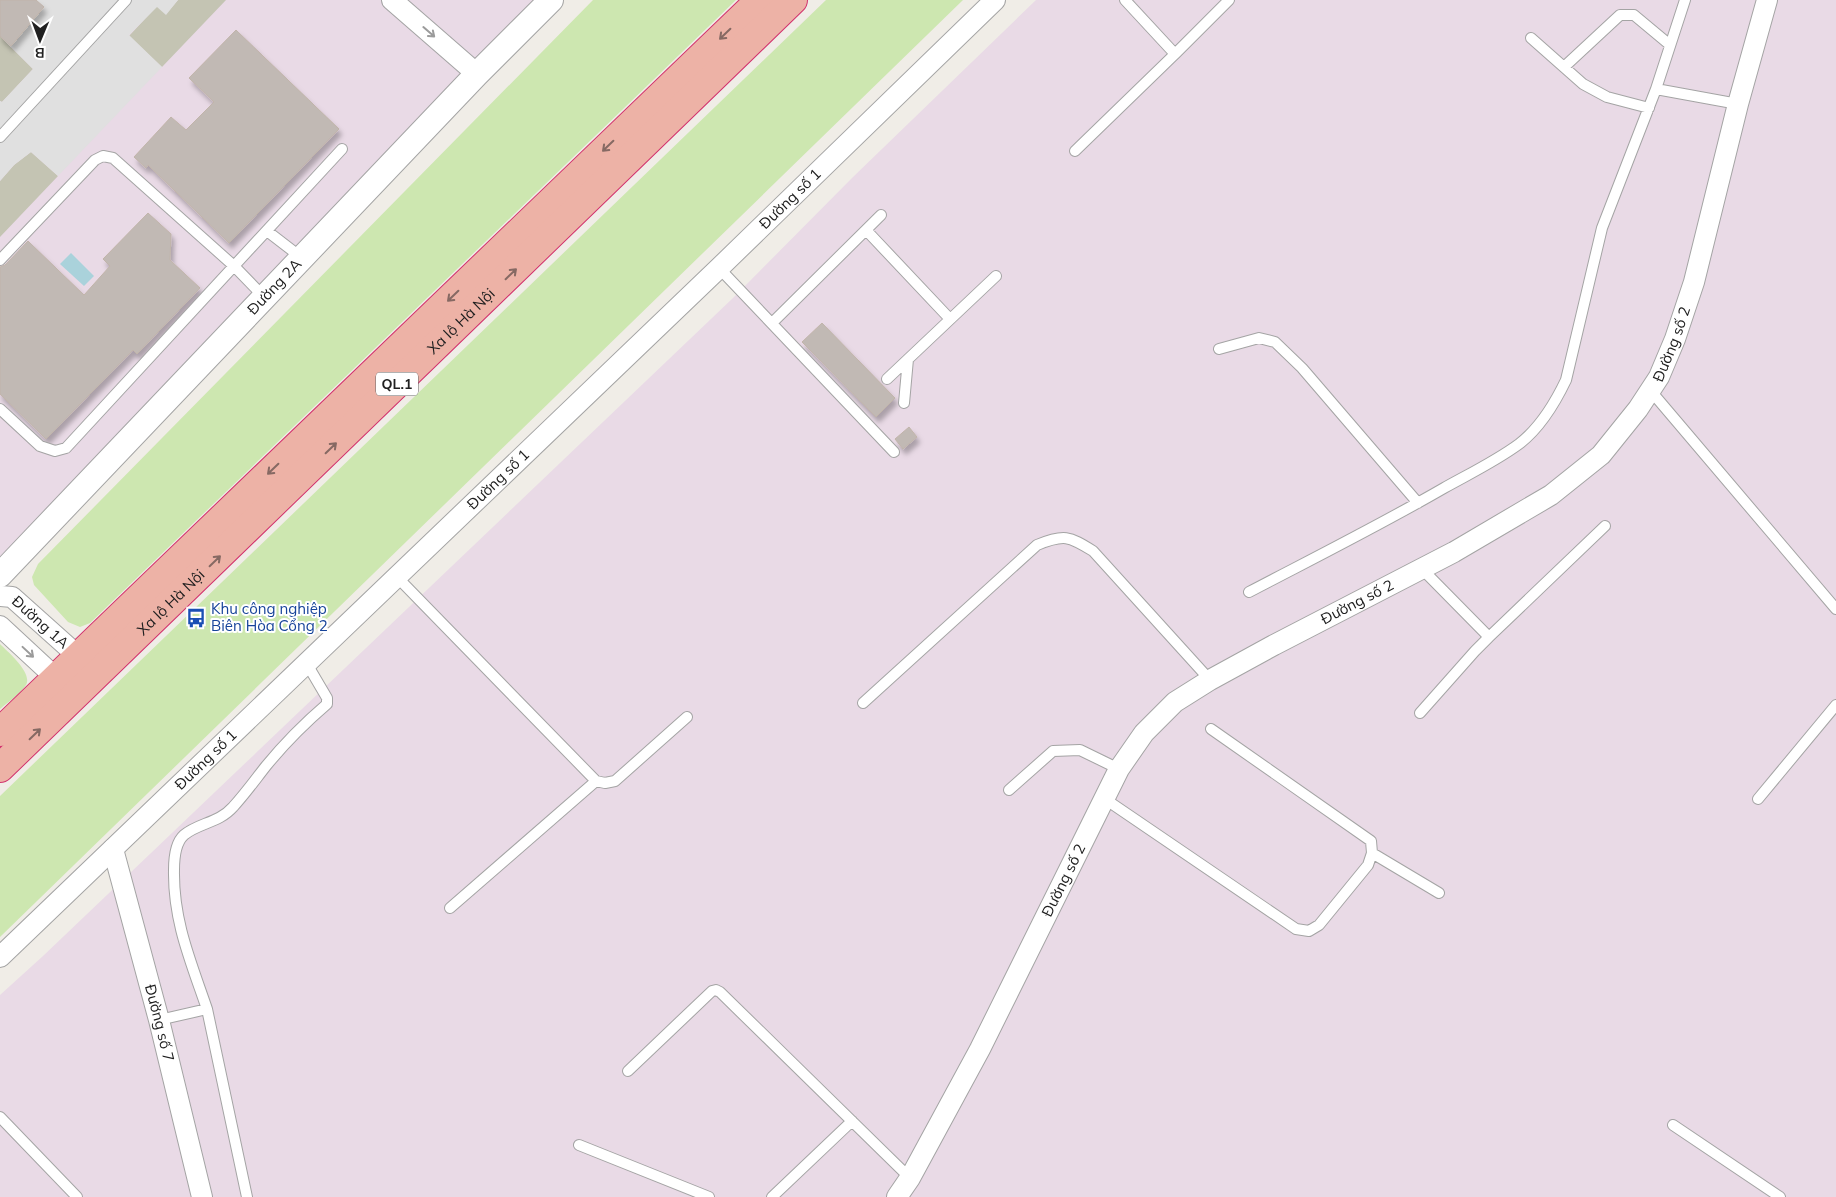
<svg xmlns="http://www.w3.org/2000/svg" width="1836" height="1197" viewBox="0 0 1836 1197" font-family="Mulish,sans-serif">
<defs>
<filter id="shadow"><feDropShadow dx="3" dy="5.5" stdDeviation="2.5" flood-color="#0004"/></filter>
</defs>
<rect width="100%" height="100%" fill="#f0ede7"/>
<path fill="#e9dae6" d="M0 0H537L0 561Z
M1036 0H1836V1197H0V995L43 956 733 298 853 177Z"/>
<path fill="#c4c4b3" d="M178 0H226L162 67 129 36 157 6 166 14Z
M0 36 33 69 2 102 0 101Z
M31 152 58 176 0 237V181L14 165Z"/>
<path fill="#cde7b0" d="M593 0H736L90 623 80 627 68 622 34 585 32 577 38 564Z
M826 0H963L0 937V796Z
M0 644C8 652 33 673 26 685 21 693 7 703 0 709Z"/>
<path fill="#e0e0e0" d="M0 0H178L166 15 157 7 129 35 162 67 58 176 31 152 14 165 0 181V101L2 102 33 69 0 36Z"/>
<path fill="#aad2db" d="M71 253 94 276 84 286 60 264Z"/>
<path fill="#c1b9b4" stroke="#c1b4aa" filter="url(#shadow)" d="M0 0H36L44 7 11 46 0 36Z
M236 30 339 129 229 243 148 165 146 168 134 157 171 117 186 130 214 102 189 78Z
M148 213 171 234 170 260 200 288 137 354 133 350 46 439 0 394V267L5 265 28 241 84 295 110 266 103 259Z
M822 323 895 398 876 417 802 342Z
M909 427 917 437 903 449 895 439Z"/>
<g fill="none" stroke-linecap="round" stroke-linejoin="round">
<defs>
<path id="service" d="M1685 0 1656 89 1738 104
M1531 38 1583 84 1607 97 1649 108
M1175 54 1229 0
M1564 67 1620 15H1634L1670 45
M0 137 126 0
M1075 151 1175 54 1125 0
M866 230 950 319
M267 231 302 258
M0 260 95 160 103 156 113 158 234 266 264 297
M719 268 894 452
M772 323 881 215
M1219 349 1259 338 1275 342 1302 368 1418 503
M887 379 996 276
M1650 390 1836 609
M904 403 908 359
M0 409 40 446 55 451 66 448 342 149
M397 577 596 781 605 783 615 781 687 717
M1249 592C1314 558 1380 525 1444 488 1469 474 1496 461 1519 444 1540 428 1555 403 1566 380L1602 228 1656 89
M1489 637 1605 526
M863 703 1037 545C1064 534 1069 536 1093 551L1210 680
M1420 713 1475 651 1489 637 1421 568
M1009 790 1053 751 1080 750 1119 769
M1105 799 1296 929 1309 931 1319 925 1368 865 1372 853 1371 841 1211 729
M1758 799 1836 705
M1372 853 1439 893
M450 908 596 781
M207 1009 247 1197
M159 1020 207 1009C191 962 173 921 174 870 174 858 175 843 184 835 198 823 219 823 233 807 245 794 255 780 266 766 284 744 306 722 327 704V698L307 664
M628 1071 712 991 716 990 720 992 910 1178
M0 1117 77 1197
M1673 1125 1780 1197
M579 1145 709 1197
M772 1197 852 1121"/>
<g id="minor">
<path d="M392 0 477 74"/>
<path id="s1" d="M0 596 12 597 78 656"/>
<path d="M0 626 56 678"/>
<path id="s2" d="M113 849 159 1020 202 1197"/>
<path id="s3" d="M0 957 719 268 995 0"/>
<path id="s4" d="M897 1197 910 1178 980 1049 1119 769 1144 733 1175 702 1210 680 1274 645 1454 552 1551 495 1601 455 1638 409 1659 377 1675 339 1694 282 1738 104 1767 0"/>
</g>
<g id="tertiary">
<path id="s5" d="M0 575 477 74 551 0"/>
</g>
<g id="trunk">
<path d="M0 732 760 0"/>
<path id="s6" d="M0 768 793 0"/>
</g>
</defs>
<use href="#service" stroke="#a4a4a4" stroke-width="12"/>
<use href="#minor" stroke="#a4a4a4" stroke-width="22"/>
<use href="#tertiary" stroke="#a4a4a4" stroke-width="26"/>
<use href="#trunk" stroke="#d2316d" stroke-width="30"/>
<use href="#service" stroke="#fff" stroke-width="10"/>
<use href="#minor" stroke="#fff" stroke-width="20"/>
<use href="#tertiary" stroke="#fff" stroke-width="24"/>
<use href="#trunk" stroke="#edb2a6" stroke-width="28"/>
</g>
<defs><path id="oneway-shaft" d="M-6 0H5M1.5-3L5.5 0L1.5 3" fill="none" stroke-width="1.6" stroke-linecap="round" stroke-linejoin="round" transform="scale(1.25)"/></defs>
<g stroke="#9b9b9b">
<use href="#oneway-shaft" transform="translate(429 32) rotate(41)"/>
<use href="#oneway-shaft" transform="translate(28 652) rotate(43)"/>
</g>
<g stroke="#866963">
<use href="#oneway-shaft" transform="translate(725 34) rotate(136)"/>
<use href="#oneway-shaft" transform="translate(608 146) rotate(136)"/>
<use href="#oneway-shaft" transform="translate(511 274) rotate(-44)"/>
<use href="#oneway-shaft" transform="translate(453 296) rotate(136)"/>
<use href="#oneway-shaft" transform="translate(331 448) rotate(-44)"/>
<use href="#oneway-shaft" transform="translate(273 469) rotate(136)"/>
<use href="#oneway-shaft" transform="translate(215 561) rotate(-44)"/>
<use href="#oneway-shaft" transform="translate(35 734) rotate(-44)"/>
</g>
<defs>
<symbol id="bus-bare" viewBox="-9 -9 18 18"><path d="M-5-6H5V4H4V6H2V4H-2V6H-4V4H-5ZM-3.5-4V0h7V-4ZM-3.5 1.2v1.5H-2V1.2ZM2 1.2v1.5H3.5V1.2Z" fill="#1a4fb4" stroke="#fff" stroke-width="2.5" paint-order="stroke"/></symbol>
</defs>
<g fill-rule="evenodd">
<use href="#bus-bare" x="182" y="604" width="28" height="28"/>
</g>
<g text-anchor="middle" stroke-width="4" stroke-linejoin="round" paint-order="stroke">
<rect fill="#fff" stroke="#636363" stroke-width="1" x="376" y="372.5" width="42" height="23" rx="4"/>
<g font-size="14" font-weight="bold" fill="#202020">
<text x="397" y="389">QL.1</text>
</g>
<g font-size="15" fill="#202020" stroke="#fff">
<text dy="5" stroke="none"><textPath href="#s3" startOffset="1095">Đường số 1</textPath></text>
<text dy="5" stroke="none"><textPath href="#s5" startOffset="398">Đường 2A</textPath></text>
<text dy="5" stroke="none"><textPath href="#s6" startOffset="642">Xa lộ Hà Nội</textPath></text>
<text dy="5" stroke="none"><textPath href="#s4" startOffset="1196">Đường số 2</textPath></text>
<text dy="5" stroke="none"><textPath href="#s3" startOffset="690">Đường số 1</textPath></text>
<text dy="5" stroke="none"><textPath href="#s4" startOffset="778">Đường số 2</textPath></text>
<text dy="5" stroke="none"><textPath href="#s6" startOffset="238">Xa lộ Hà Nội</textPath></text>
<text dy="5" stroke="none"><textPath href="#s1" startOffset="50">Đường 1A</textPath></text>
<text dy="5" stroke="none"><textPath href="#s3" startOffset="285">Đường số 1</textPath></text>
<text dy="5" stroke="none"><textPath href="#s4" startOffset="358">Đường số 2</textPath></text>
<text dy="5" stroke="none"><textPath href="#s2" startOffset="180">Đường số 7</textPath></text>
</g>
<g font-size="15" fill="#164399" stroke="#fff" text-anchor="start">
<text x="211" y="614">Khu công nghiệp<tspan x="211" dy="17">Biên Hòa Cổng 2</tspan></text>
</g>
</g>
<g transform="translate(40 40) rotate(181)" stroke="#ffffff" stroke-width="4" paint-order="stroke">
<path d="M0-4L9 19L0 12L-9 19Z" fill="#202020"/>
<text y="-8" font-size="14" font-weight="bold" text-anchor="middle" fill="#202020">B</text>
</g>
</svg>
